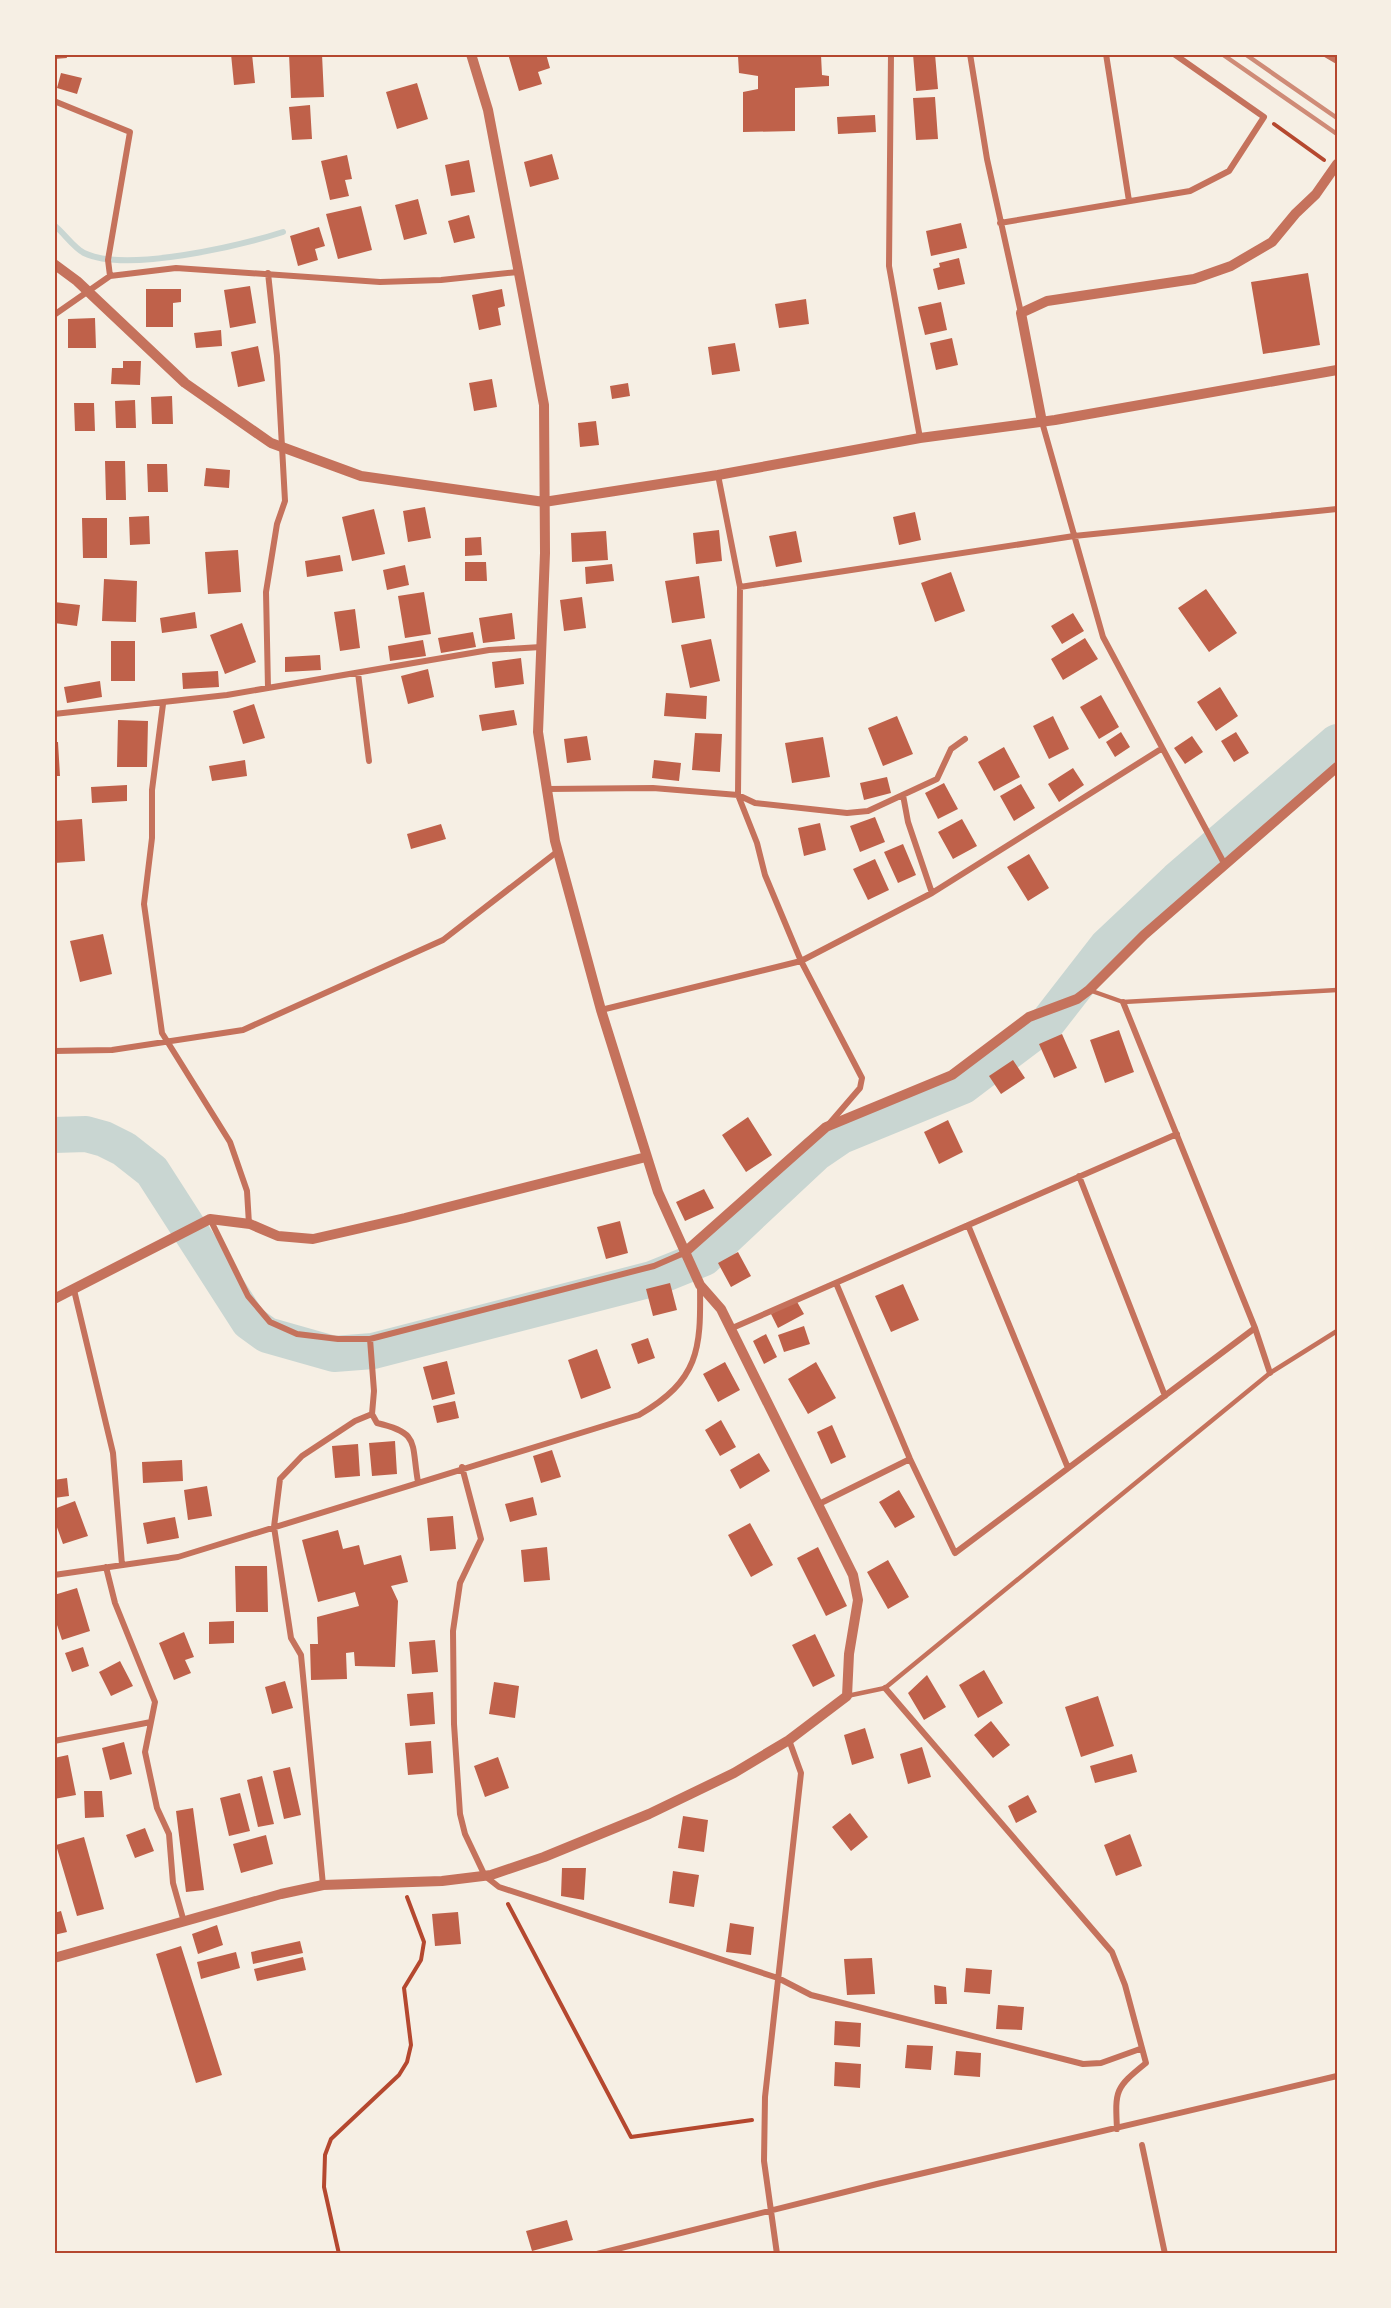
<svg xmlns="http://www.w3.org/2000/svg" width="1391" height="2308" viewBox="0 0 1391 2308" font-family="Commissioner,sans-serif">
<rect width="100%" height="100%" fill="#f6efe4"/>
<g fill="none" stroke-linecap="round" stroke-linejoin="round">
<path stroke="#c9d6d2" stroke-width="6" d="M54 225C63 232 74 248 84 253 126 273 239 246 283 232"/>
<path stroke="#c9d6d2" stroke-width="36" d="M54 1135 86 1134 104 1139 124 1149 152 1171 249 1322 267 1335 334 1354 373 1351 652 1279 704 1258 816 1153 841 1136 963 1086 1048 1022 1107 946 1177 880 1337 742"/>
</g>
<path fill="#bf614a" d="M54 54H66L67 58 54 59Z
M231 54H252L255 83 234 85Z
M289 54H322L324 97 291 98Z
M508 54H546L550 68 538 72 542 84 519 91Z
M744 54 821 55 822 75 829 76V86L795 88V131L743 132V92L758 89V76L739 73 738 56Z
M913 54H935L938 89 916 91Z
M61 73 82 78 77 94 57 88Z
M417 83 428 119 397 129 386 92Z
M935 97 938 139 916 140 913 98Z
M310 105 312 139 292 140 289 107Z
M875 115 876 132 838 134 837 117Z
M552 154 559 179 530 187 524 162Z
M347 155 352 179 345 180 349 196 330 200 321 161Z
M469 160 475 192 451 196 445 165Z
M418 199 427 234 404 240 395 205Z
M361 206 372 250 338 259 326 214Z
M469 215 475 238 454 243 448 221Z
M961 223 967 248 931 256 926 231Z
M319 227 325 246 315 249 318 260 298 266 290 236Z
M959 258 965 284 938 290 933 269 940 267 939 263Z
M1308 273 1320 345 1263 354 1251 282Z
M250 286 256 323 230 328 224 290Z
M146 289H181V302L173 303V327H146Z
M502 289 505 306 498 308 501 325 479 330 472 295Z
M806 299 809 324 779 328 775 304Z
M941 302 947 330 925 335 918 307Z
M95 318 96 348H68V319Z
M221 330 222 346 196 348 194 333Z
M952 338 958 365 936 370 930 343Z
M735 343 740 371 712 375 708 347Z
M258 346 265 381 238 387 231 352Z
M123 361H141L140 385 111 384 112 368H123Z
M492 379 497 407 474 411 469 383Z
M628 383 630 396 612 399 610 386Z
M172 396 173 424H152L151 397Z
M135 400 136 428H116L115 401Z
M74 403H94L95 431H75Z
M596 421 599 445 580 447 578 423Z
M105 461H125L126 500H106Z
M147 464H167L168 492H148Z
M206 468 230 470 229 488 204 486Z
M425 507 431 538 408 542 403 511Z
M374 509 385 554 352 561 342 517Z
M915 512 921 540 899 545 893 517Z
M149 516 150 544 130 545 129 517Z
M82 518H107V558H83Z
M719 530 722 561 696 564 693 533Z
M606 531 608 560 572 562 571 533Z
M796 531 802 562 776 567 769 536Z
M481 537 482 555 465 556V538Z
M238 550 241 592 208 594 205 552Z
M340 555 343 571 307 577 305 561Z
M465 562H486L487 581H465Z
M612 564 614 581 586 584 585 567Z
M405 565 409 585 387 590 383 570Z
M951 572 965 611 935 622 921 583Z
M699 576 705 618 672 623 665 581Z
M104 579 137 581 136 622 102 621Z
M1206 589 1237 633 1209 652 1178 608Z
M424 592 431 634 405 638 398 596Z
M582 597 586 628 564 631 560 600Z
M54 602 80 605 77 626 54 623Z
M355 609 360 648 340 651 334 612Z
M195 612 197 628 162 633 160 618Z
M512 613 515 639 483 643 479 618Z
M1073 613 1084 631 1062 644 1051 626Z
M242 623 256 662 225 674 210 635Z
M473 632 476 647 441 653 438 638Z
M1085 638 1098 659 1063 680 1051 659Z
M711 639 720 681 690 688 681 645Z
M423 640 426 656 390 661 388 646Z
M111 641H135V681H111Z
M320 655 321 670 285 672V657Z
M521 658 524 684 495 688 492 662Z
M428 669 434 697 408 704 401 676Z
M218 671 219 687 183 689 182 673Z
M100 681 102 697 67 703 64 687Z
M1220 687 1238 716 1216 731 1197 702Z
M666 693 707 696 706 719 664 716Z
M1101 695 1119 727 1099 739 1080 707Z
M254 704 265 738 243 744 233 711Z
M514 710 517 725 482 731 479 715Z
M897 716 913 754 883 766 868 728Z
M1053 716 1069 749 1049 759 1033 726Z
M118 720 148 721 147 767H117Z
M1121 732 1130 747 1115 757 1106 742Z
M1236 732 1249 753 1234 762 1221 741Z
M695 733 722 734 720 772 692 770Z
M587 736 591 760 567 763 564 739Z
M1192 736 1203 752 1185 764 1174 748Z
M823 737 830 777 792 783 785 743Z
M54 742H58L60 776H54Z
M1004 747 1020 777 994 791 978 762Z
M245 760 247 776 212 781 209 766Z
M654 760 681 763 679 781 652 778Z
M1073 768 1084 785 1059 802 1048 784Z
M887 777 891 793 864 800 860 783Z
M944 783 958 809 938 819 925 793Z
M1021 784 1035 808 1014 821 1000 796Z
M127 785V801L92 803 91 787Z
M875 817 885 842 860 852 850 826Z
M82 819 85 861 54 863V821Z
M962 819 977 846 953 859 938 832Z
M820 823 826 850 804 856 798 828Z
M441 824 446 839 411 849 407 834Z
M903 844 916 875 898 883 884 852Z
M1029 854 1049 888 1028 901 1007 867Z
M875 859 889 890 868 900 853 869Z
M103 934 112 974 80 982 70 941Z
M1119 1030 1134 1072 1105 1083 1090 1040Z
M1062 1034 1077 1068 1054 1078 1039 1044Z
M1013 1060 1025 1078 1001 1094 989 1076Z
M748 1117 772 1155 746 1172 722 1135Z
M948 1120 963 1152 939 1164 924 1132Z
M704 1189 714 1208 685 1221 676 1202Z
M620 1221 628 1253 606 1259 597 1227Z
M738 1252 751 1276 731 1287 718 1263Z
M670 1283 677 1310 653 1316 646 1289Z
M903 1284 919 1320 891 1332 875 1296Z
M796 1300 804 1314 778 1328 771 1314Z
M804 1326 810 1344 784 1352 778 1335Z
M766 1334 777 1357 764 1364 753 1341Z
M648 1338 655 1358 638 1364 631 1344Z
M597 1349 611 1388 581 1399 568 1360Z
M447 1361 455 1394 432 1400 423 1367Z
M725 1362 740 1390 718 1402 703 1374Z
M816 1362 836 1398 808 1414 788 1379Z
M455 1401 459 1418 437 1423 433 1406Z
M721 1420 736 1447 720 1456 705 1430Z
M832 1425 846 1457 831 1464 817 1432Z
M395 1441 397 1474 372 1476 369 1443Z
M358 1444 360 1476 335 1478 332 1446Z
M552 1450 561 1477 541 1483 533 1456Z
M759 1453 770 1471 740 1489 730 1470Z
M182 1460 183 1481 143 1483 142 1462Z
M67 1478 69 1496 54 1498V1480Z
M207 1486 212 1516 188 1520 184 1490Z
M899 1490 915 1517 895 1528 879 1502Z
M533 1497 537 1515 510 1522 505 1504Z
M75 1501 88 1536 63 1544 54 1519V1509Z
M453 1516 456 1549 430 1551 427 1518Z
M175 1517 179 1538 147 1544 143 1523Z
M750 1523 773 1565 751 1577 728 1535Z
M338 1530 343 1549 359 1545 364 1565 401 1555 408 1582 391 1586 398 1601 395 1667 355 1666 354 1652 346 1653 347 1679 311 1680 310 1644H318L317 1617 359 1606 355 1592 318 1602 302 1540Z
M547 1547 550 1580 524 1582 521 1550Z
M818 1547 847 1606 826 1616 797 1558Z
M888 1560 909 1597 888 1609 867 1572Z
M235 1566H267L268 1612H236Z
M77 1588 90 1631 62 1640 54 1616V1595Z
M234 1621V1643L209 1644V1622Z
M184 1632 194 1657 185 1660 191 1673 174 1680 159 1643Z
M815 1634 835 1676 813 1687 792 1645Z
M435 1640 438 1672 412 1674 409 1642Z
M83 1647 89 1666 72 1672 65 1653Z
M120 1661 133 1686 111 1696 99 1672Z
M984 1670 1003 1703 978 1718 959 1685Z
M927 1675 946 1707 924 1720 908 1693Z
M285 1681 293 1708 272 1714 265 1687Z
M494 1682 519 1686 515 1718 489 1714Z
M433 1692 435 1724 410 1726 407 1694Z
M1098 1696 1114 1746 1081 1757 1065 1707Z
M991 1721 1010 1745 993 1758 974 1735Z
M865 1728 874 1758 852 1765 844 1735Z
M431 1741 433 1773 408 1775 405 1743Z
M124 1742 132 1774 110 1780 102 1748Z
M922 1747 931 1777 908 1784 900 1754Z
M1132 1754 1137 1772 1095 1783 1090 1766Z
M68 1755 76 1795 54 1799V1758Z
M498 1757 509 1788 485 1797 474 1766Z
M290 1767 301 1815 284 1819 273 1771Z
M262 1776 274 1824 258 1827 247 1780Z
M84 1791H102L104 1817 85 1818Z
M240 1793 250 1831 229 1836 220 1798Z
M1028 1795 1037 1812 1016 1823 1008 1806Z
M193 1808 204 1890 186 1892 176 1811Z
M850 1813 868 1837 851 1851 832 1827Z
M683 1816 708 1820 704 1852 678 1848Z
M145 1828 154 1851 135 1858 126 1835Z
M1130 1834 1142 1866 1116 1876 1104 1845Z
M266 1835 273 1864 241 1873 233 1844Z
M84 1837 104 1909 77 1916 56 1845Z
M562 1868H586L584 1900 561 1896Z
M673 1871 699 1875 694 1907 669 1903Z
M61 1911 67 1932 54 1935V1913Z
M458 1912 461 1944 435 1946 432 1914Z
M730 1923 754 1927 751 1955 726 1952Z
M217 1925 223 1945 198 1954 192 1934Z
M300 1941 303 1953 253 1964 251 1952Z
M181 1946 222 2075 196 2083 156 1954Z
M236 1952 240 1968 201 1979 197 1962Z
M303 1957 306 1970 257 1981 254 1969Z
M872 1958 875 1994 847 1995 844 1959Z
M966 1968 992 1970 990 1994 964 1992Z
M934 1985 946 1987 947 2004H935Z
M998 2005 1024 2007 1022 2030 996 2029Z
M835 2021 861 2023 860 2047 834 2045Z
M907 2045 933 2046 931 2070 905 2068Z
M956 2051 981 2053 980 2077 954 2075Z
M835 2062 861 2064 860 2088 834 2086Z
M567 2220 573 2240 532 2251 526 2231Z"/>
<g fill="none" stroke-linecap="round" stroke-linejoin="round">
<path stroke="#b5482f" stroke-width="4" d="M1274 124 1324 160
M508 1904 631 2137 752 2120
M339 2254 324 2187 325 2155 331 2139 399 2075 407 2062 411 2045 404 1988 421 1960 424 1942 407 1897"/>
<path stroke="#c5725c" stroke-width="4.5" d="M1089 990 1123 1002 1337 990
M847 1696 885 1688 1270 1373 1337 1331"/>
<path stroke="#c5725c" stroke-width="6" d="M891 54 889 266 920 438
M970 54 987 159 1021 313
M1106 54 1129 201
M1325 54 1337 61
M54 101 130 132 108 260 110 276
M1000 223 1190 191 1229 171 1264 117 1174 54
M54 315 110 276 176 268 380 282 441 280 518 272
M1042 422 1103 637 1225 865
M718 475 740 587 738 795 757 843 765 875 801 961 862 1078 860 1088 829 1124
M740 587 1074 536 1337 509
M358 673 369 761
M268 688 266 592 277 524 285 501 277 356 268 273
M163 704 152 790V838L144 904 162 1033 230 1142 247 1191 249 1224
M54 714 227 695 489 650 541 647
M547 789 653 788 738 795 755 803 847 813 868 811 937 779 951 749 965 739
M903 795 908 822 932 893
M1123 1002 1255 1328 1270 1373
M601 1010 801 961 932 893 1161 749
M54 1051 112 1050 243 1030 443 940 558 851
M1079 1176 1165 1396
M210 1219 248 1296 270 1322 297 1334 338 1339H370L654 1266 684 1253
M968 1225 1068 1468
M836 1283 910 1459 955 1553 1255 1328
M74 1290 113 1453 122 1565
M730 1329 1177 1134
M372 1414 377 1423C420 1433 411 1442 418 1482
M462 1467 481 1539 460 1583 453 1631 454 1724 460 1814 465 1834 485 1876 499 1887 778 1978 811 1995 1083 2064 1101 2063 1140 2049
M819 1504 910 1459
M106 1567 115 1603 155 1702 145 1752 157 1808 169 1834 173 1883 184 1922
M54 1575 178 1557 639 1415C699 1380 701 1350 700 1286
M885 1688 1112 1952 1125 1985 1146 2063C1115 2088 1115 2090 1117 2129
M54 1741 151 1722
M323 1885 301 1655 291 1638 274 1527 280 1479 302 1456 355 1421 372 1414 374 1391 370 1339
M1142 2145 1165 2254
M597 2254 877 2184 1337 2076
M777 2254 764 2161 765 2097 801 1773 789 1740"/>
<path stroke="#c5725c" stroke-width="10" d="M54 264 77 281 185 383 271 443 361 476 544 502 718 475 920 438 1055 420 1337 370
M1042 422 1021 313 1047 301 1194 279 1231 266 1272 242 1296 213 1316 194 1337 164
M684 1253 826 1127 952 1075 1029 1017 1077 999 1089 990 1144 935 1337 767
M54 1299 210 1219 250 1224 278 1236 313 1239 405 1218 646 1157
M54 1958 281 1894 323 1885 442 1881 491 1875 544 1857 649 1814 734 1773 789 1740 847 1696 849 1654 858 1600 853 1575 721 1309 700 1285 658 1192 601 1010 555 841 538 732 545 553 544 405 488 110 471 54"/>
<path stroke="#cf8b77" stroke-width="4.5" d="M1222 54 1337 134
M1245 54 1337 118"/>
</g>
<rect width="1391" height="2308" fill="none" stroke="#f6efe4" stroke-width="111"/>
<rect x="56" y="56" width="1280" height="2196" fill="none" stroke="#b5482f" stroke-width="2"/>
</svg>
